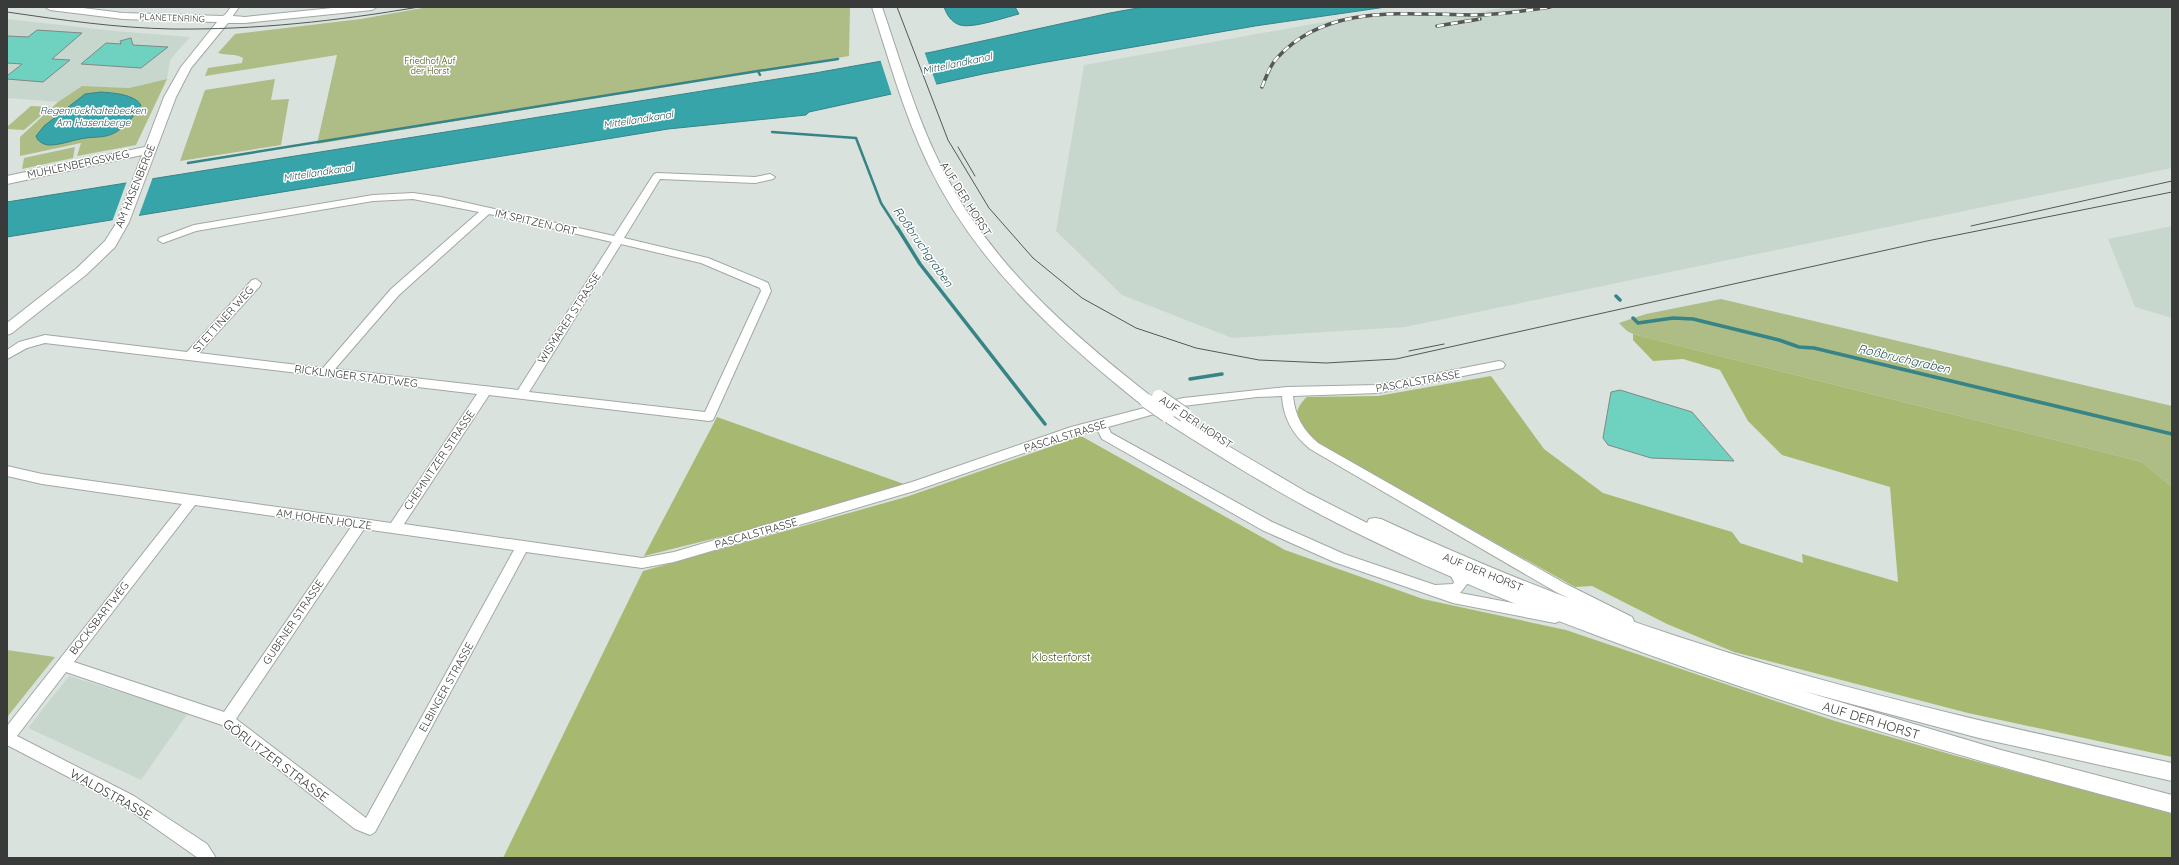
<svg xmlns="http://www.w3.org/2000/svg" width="2179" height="865" viewBox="0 0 2179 865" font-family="Quicksand,sans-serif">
<rect width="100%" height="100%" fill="#dae2dd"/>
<path fill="#c8d7ce" d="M1508 7H2172V168L1405 327 1232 338 1122 295 1056 231 1084 65 1374 13H1473Z
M7 19 115 31 190 37 170 60 167 79 129 88 82 86 58 102 7 98Z
M2172 226V318L2135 307 2108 239Z
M69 676 188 713 141 780 28 728Z"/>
<path fill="#aebc86" d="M428 7H850L849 56 317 144 337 55 205 76 208 68 242 63 243 58C235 53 227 56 218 53L235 34 361 19Z
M167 79 136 145 77 156 81 143 20 156V137L58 102 82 86 129 88Z
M275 79 271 100 289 99 281 145 180 161 205 90Z
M31 106 51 107 24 130 7 129V127Z
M75 147 73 158 22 169 24 158Z
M1721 299 2172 406V487L2142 462 1633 334 1627 331 1619 323 1646 314Z
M7 650 55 657 8 716H7Z"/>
<path fill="#a7b971" d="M1633 334 2142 462 2172 487V757L1968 713 1734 652 1667 624 1592 586 1575 587 1331 451C1312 439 1281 420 1307 397L1378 396 1491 376 1544 449 1603 493 1732 532 1740 543 1803 563 1802 554 1898 582 1890 487 1782 455 1748 421 1720 370 1683 359 1653 361 1633 340Z
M717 417 915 488 644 556Z
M1081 436 1285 550 1423 599 1566 630 1835 721 1953 755 2172 814V858H503L643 571 906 497Z"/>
<path fill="#36a4a9" stroke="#378487" d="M944 7H1015L1019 14C1006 17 972 29 960 25 951 22 947 15 944 7Z
M1143 7H1386L1255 26 1041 63 983 74 809 112 806 115 668 129 7 237V202L815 73 932 52 1110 13Z
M101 92C113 93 134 94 141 105 136 114 125 127 116 132 105 139 92 136 80 139 70 141 60 145 49 145 44 145 37 141 36 136L44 126 85 94Z"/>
<path fill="#dae2dd" d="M924 51 937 86 892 96 880 59Z
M153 177 138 218 112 222 127 181Z"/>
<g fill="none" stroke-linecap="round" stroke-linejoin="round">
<path stroke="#378487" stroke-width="2.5" d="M758 71 838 59
M772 132 856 138 881 203 897 228
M188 163 758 71 760 75"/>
<path stroke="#378487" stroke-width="3.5" d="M897 227 920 264 1045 424
M1616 296 1620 300
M1633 318 1638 323 1673 318 1693 319 1779 340 1799 347 1814 348 2172 434
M1190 379 1222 374"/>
</g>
<path fill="#6fd1bf" stroke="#7f8886" d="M37 30 82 33 52 59 70 60 43 82 7 79V76L22 64 7 63V36L28 37Z
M131 38 133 45 168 47 141 68 81 64 106 43 121 44 120 41Z
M1620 390 1692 412 1734 461 1651 458 1608 445 1603 438 1611 392Z"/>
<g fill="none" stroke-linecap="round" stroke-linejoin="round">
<defs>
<path id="minor" d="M231 7H239L232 17H226L225 15Z
M657 173 755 177 770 174 775 177 773 179 755 183 660 179 624 238 708 258 764 281 768 283 771 291 713 420 709 421 489 395 404 524 642 558 674 552 912 482 1071 427 1183 398 1287 387 1378 385 1499 361 1503 362 1505 365 1503 368 1378 393 1293 396C1295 416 1303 430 1318 443L1566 584 1632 617 1634 621 1632 625 1627 627 1622 625 1556 592 1310 449C1293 435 1283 418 1282 396L1257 397 1183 406 1108 427 1111 433 1272 522 1344 554 1435 585 1453 584 1454 582 1450 574 1452 570 1457 568 1462 570 1468 583 1460 593 1555 611 1560 613 1562 617 1560 621 1555 623 1453 603 1334 562 1262 530 1102 439 1097 429 1073 436 914 491 674 562 642 568 526 552 375 832 370 835 355 829 222 725 66 672 17 736 134 796 207 844 216 858H198L124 806 7 745V726L182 504 42 484 7 476V466L42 474 391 523 477 394 45 343 27 348 7 359V350L19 342 45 335 187 352 252 280 256 279 261 283 260 286 199 353 323 368 391 289 479 212 413 199 373 201 196 231 163 243 158 240 159 238 194 225 373 195 413 193 441 197 614 236 654 174ZM489 214 612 242 518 390 335 369 399 295ZM621 244 701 263 760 288 761 291 705 412 529 392ZM195 505 351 527 224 712 74 662ZM364 529 514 550 366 818 236 719Z"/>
<path id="tertiary" d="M45 7H75L123 13 223 16 229 12 233 13V16L245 17 342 7H377L372 10 245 23H228L191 68 176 97 129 222 115 247 87 274 12 333 7 335V323L77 268 105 241 117 222 142 155 7 184V176L145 147 164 97 181 67 217 22 123 19 50 10Z
M872 7H882C900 59 915 114 940 164 987 261 1069 332 1152 397L1154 401 1152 405 1147 406 1142 405C1057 337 976 264 928 164 904 114 889 60 872 7Z
M1172 413 1308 493 1367 523 1369 519 1375 518 1381 519C1478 564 1577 604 1679 637 1841 690 2006 728 2172 763V781L1979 738 1803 691 2001 750 2172 795V813C2010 771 1850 725 1692 670 1581 631 1471 589 1365 537 1296 504 1231 464 1167 423L1165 419 1167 415Z"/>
</defs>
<use href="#minor" stroke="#a1a8a4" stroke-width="2"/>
<use href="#tertiary" stroke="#a1a8a4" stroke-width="2"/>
<use href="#minor" fill="#fff" fill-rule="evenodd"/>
<use href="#tertiary" fill="#fff" fill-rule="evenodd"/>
<path stroke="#555956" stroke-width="1" d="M897 7 948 140 989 208 1033 258 1082 298 1136 328 1196 348 1259 360 1326 363 1396 359 1927 241 2172 192
M7 12C62 20 117 28 172 29 255 30 337 21 419 7
M958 147 975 176
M1971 226 2172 181
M1409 351 1444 344"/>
<defs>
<path id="rail" d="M1437 26 1480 19
M1262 87C1266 77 1270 65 1277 58 1328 2 1408 15 1475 15 1500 15 1525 11 1550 7"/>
</defs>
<use href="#rail" stroke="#555956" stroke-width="3.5"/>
<use href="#rail" stroke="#fff" stroke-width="2.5" stroke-dasharray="7" stroke-linecap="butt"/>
<defs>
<path id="tertiary-bridge" d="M1159 397 1185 415
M1147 401 1167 415"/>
</defs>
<use href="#tertiary-bridge" stroke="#a1a8a4" stroke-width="16" stroke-linecap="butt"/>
<use href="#tertiary-bridge" stroke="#fff" stroke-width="14"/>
</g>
<g text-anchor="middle" stroke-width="3" stroke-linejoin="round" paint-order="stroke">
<g font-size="9" fill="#383b39" stroke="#fff">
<text transform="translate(172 18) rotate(2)" y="3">PLANETENRING</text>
</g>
<g font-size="9" fill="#3f4a15" stroke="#fff">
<text x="430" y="64">Friedhof Auf<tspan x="430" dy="10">der Horst</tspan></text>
</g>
<g font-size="10" font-style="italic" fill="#255456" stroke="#fff">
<text transform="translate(957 63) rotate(-12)" y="4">Mittellandkanal</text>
<text x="93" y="114">Regenrückhaltebecken<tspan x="93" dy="12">Am Hasenberge</tspan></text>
<text transform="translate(638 119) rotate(-9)" y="4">Mittellandkanal</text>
<text transform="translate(318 172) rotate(-9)" y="4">Mittellandkanal</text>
</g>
<g font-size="11" fill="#383b39" stroke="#fff">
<text transform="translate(78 164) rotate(-12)" y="4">MÜHLENBERGSWEG</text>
<text transform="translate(135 186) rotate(-68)" y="4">AM HASENBERGE</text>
<text transform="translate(966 199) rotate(58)" y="4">AUF DER HORST</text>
<text transform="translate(536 222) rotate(13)" y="4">IM SPITZEN ORT</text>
<text transform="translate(569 318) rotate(-57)" y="4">WISMARER STRASSE</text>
<text transform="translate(223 319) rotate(-48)" y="4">STETTINER WEG</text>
<text transform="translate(356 376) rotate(7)" y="4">RICKLINGER STADTWEG</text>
<text transform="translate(1418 381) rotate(-10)" y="4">PASCALSTRASSE</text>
<text transform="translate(1196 422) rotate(34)" y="4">AUF DER HORST</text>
<text transform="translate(1065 436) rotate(-17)" y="4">PASCALSTRASSE</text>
<text transform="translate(439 460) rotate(-56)" y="4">CHEMNITZER STRASSE</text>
<text transform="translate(324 519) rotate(8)" y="4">AM HOHEN HOLZE</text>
<text transform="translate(756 533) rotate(-16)" y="4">PASCALSTRASSE</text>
<text transform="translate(1483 572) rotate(22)" y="4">AUF DER HORST</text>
<text transform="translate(99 618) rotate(-52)" y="4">BOCKSBARTWEG</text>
<text transform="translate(293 622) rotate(-56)" y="4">GUBENER STRASSE</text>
<text transform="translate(446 687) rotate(-61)" y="4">ELBINGER STRASSE</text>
</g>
<g font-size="11" fill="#3f4a15" stroke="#fff">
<text x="1061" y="661">Klosterforst</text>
</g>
<g font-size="12" font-style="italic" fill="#255456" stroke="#fff">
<text transform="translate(923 247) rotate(55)" y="4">Roßbruchgraben</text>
<text transform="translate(1904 359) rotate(13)" y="4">Roßbruchgraben</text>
</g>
<g font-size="13" fill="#383b39" stroke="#fff">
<text transform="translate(1871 720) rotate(17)" y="5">AUF DER HORST</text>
<text transform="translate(276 760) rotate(37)" y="5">GÖRLITZER STRASSE</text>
<text transform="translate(111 794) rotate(29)" y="5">WALDSTRASSE</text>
</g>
</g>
<rect width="2179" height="865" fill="none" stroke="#383b39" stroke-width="16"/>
</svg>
